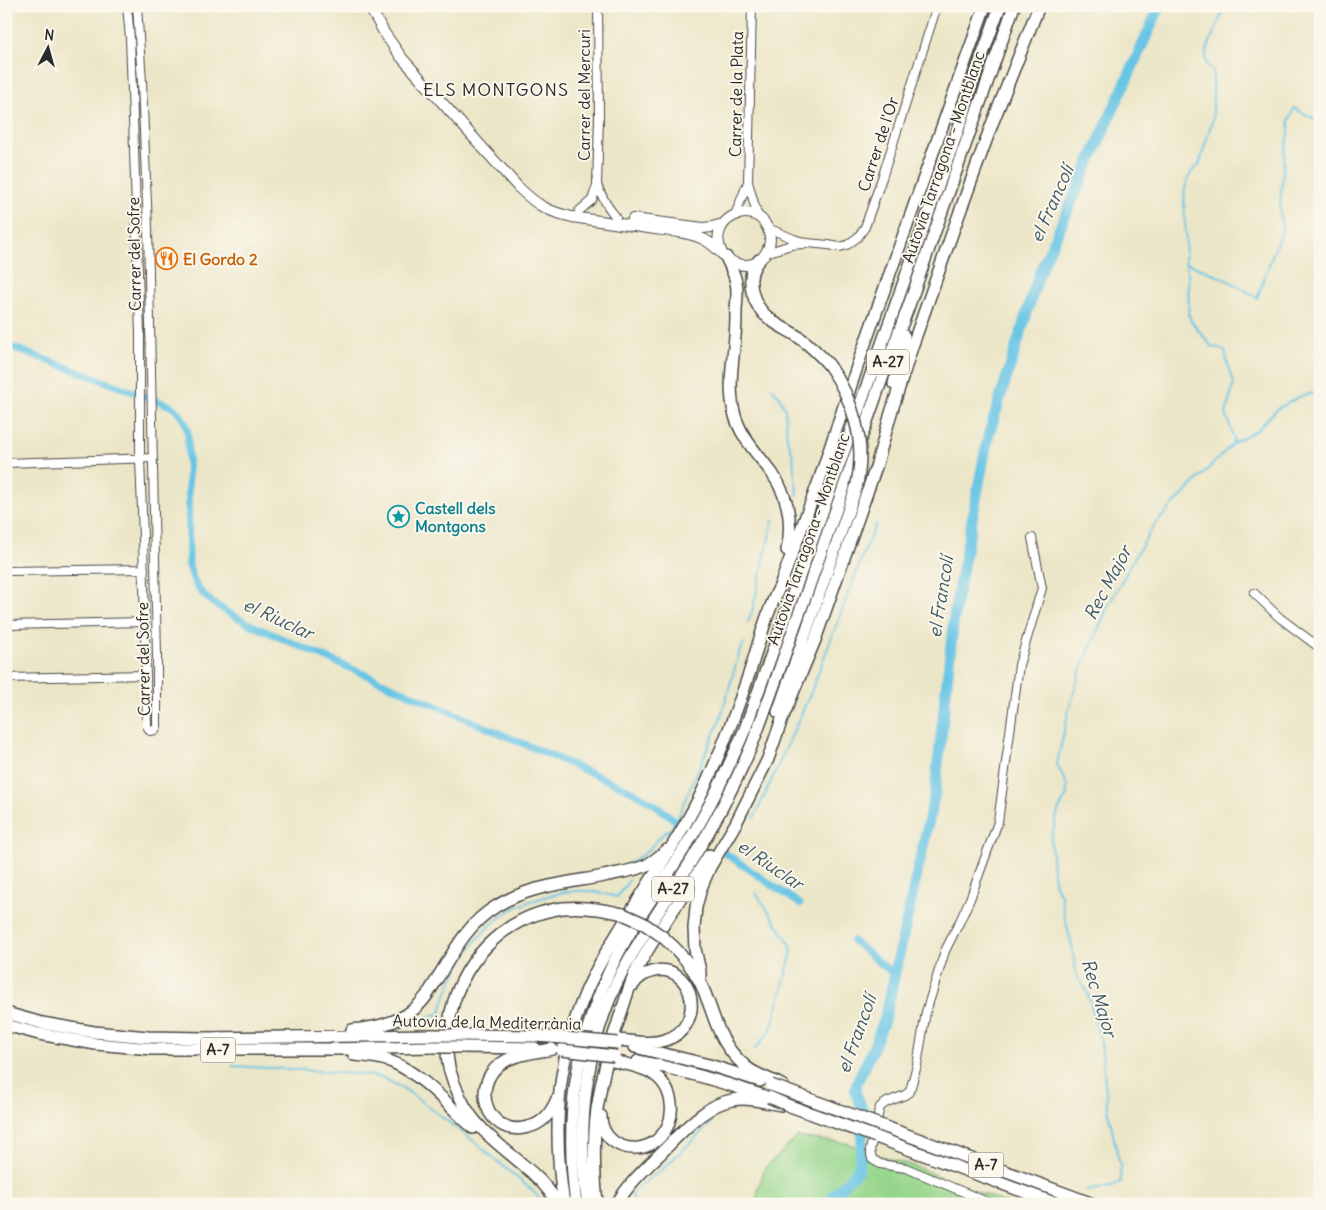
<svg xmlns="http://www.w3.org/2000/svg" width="1326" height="1210" viewBox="0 0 1326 1210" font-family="Delius,sans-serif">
<rect width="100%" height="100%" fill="#fbf7ec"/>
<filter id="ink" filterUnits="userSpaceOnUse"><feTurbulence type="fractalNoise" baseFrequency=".02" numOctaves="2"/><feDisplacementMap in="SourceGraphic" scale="10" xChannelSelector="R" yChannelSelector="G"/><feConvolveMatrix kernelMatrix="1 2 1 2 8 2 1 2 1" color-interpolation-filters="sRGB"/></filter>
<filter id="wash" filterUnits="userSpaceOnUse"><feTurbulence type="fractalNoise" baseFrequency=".0096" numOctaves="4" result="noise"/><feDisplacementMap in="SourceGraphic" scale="20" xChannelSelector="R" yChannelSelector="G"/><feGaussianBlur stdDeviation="1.12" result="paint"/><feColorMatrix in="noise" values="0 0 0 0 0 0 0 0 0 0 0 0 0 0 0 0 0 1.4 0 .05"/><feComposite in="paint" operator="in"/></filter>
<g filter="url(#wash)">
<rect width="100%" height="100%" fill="#ece6c8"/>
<path fill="#96d68c" stroke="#60805c" d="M797 1137 847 1143 887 1158 914 1166 1008 1204H756L758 1188 765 1167Z"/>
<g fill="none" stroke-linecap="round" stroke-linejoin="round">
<path stroke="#67c5e5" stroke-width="2" d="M1186 263C1211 272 1236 283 1257 298L1282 229 1280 214 1281 191 1285 151 1289 134V121L1294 108 1320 122
M772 388 780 397 785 409 787 439 793 455 794 470 798 496
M1233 443 1257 430 1277 409 1301 396 1320 392
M748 622 753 608 773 520
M754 818 779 764 811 692 867 544 876 524
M625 866 645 853 665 832 671 829 679 815 687 795 720 720 740 650 745 643
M426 1017 440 1014C452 973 472 934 509 911 518 906 528 902 538 899 568 889 586 888 617 897L629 880
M755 1049 771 1030 792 952 790 944 756 893
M232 1066 287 1069 368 1075 383 1078 406 1090 471 1139 534 1192 543 1204
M1086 1191 1111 1187 1121 1182 1120 1166 1108 1111 1101 1042 1088 994 1076 974 1072 946 1063 910 1061 895 1055 885 1053 874 1051 839 1058 811 1067 795V785L1057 764 1069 709 1080 672 1108 606 1136 555 1155 524 1232 444 1234 439 1226 414 1234 382 1230 374 1225 351 1219 348 1212 347 1191 321 1189 315 1188 273 1185 261 1186 241 1184 202 1185 188 1190 174 1195 168 1199 165 1213 118V71C1199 62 1209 45 1214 33 1218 24 1221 15 1225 6
M341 1199 381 1204
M635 1204 631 1193 664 1168 712 1122"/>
<path stroke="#67c5e5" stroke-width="7" d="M6 345 171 406C182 415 185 419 188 433L189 566C191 571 192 576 194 581 205 603 228 612 249 624L632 791 654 804 680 824
M722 851 800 904
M853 941 895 975"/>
<path stroke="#67c5e5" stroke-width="11" d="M832 1204 833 1196 858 1170 861 1152 864 1113 855 1092 857 1082 872 1051 885 1018 935 792 955 608 988 437 1039 274 1160 6"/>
</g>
</g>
<g filter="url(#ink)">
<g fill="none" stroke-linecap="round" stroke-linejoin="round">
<defs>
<path id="minor" d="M127 6 130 38 133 118 140 333V459L143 537 147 726 150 731 155 730 157 726V656L148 228 142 82 137 6
M752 6 748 182 758 217
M597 185C602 197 607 207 616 217
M579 211 592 200 597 185 599 117 598 6
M735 215 748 182
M768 228 794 239 807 243 828 245 840 247 847 245 858 237 865 227 882 178 937 6
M766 253 791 245 803 244
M6 463 153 458
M6 571 144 569
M1254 593 1280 618 1320 648
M6 625 145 622
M6 678 146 675
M992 1204 906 1168 880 1164 872 1159 870 1150 880 1107 887 1102 905 1095 909 1092 911 1087 917 1065 926 1012 945 951 960 921 970 899 998 822 1019 665 1042 588 1032 538"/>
<path id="major" d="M369 6 385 34 402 58 518 187C537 205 546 211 572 217 599 221 627 225 655 229 671 231 689 232 703 239 718 245 726 265 744 265 763 266 776 244 767 227 752 197 705 220 722 253
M633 219 703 228 712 227 723 224"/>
<path id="highway" d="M726 257C730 265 734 273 736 282 738 291 737 300 736 309 736 318 736 327 735 336 733 361 728 387 734 412 740 437 757 453 772 473 788 496 793 523 787 550
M759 260C743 277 753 307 770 319 779 327 791 331 800 338 811 346 820 355 829 365
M894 384 904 336
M778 712 856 488
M663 937C678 950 691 964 700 982 716 1015 715 1040 745 1066 756 1076 770 1078 783 1086
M700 982V971L695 949 694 928 696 907 701 888 710 867 736 823 768 759 782 719 815 640 876 467 891 413 912 347 953 231 992 124 1039 6
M6 1013 42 1023 94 1032 148 1037 204 1038 433 1035
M6 1025 39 1034 96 1044 152 1049H328L433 1047
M352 1030C373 1028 395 1024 413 1010 425 1001 432 987 440 974 455 949 469 923 495 907 527 886 568 883 604 876 618 873 632 871 645 866 653 862 660 856 667 850
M462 1035 535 1036 565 1038
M618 1040C634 1041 649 1045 665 1040 709 1027 693 959 651 972 643 974 637 979 633 985
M462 1047 535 1048
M635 1047 709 1065 760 1081
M552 1049C537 1052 521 1053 507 1060 467 1080 486 1139 528 1127 543 1124 551 1113 557 1099
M354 1055C367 1056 380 1057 392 1062 423 1075 449 1106 473 1128
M638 1061C681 1070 723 1082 764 1096
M601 1116C601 1145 635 1158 657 1140 679 1121 675 1086 650 1072 639 1066 626 1064 613 1061
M880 1125 1093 1204
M876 1137 1057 1204
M558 1204C533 1161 483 1145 461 1099 456 1089 452 1079 449 1068 446 1053 446 1037 449 1023 458 963 503 916 563 908 583 906 603 909 623 914
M564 1204C550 1116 559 1034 604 956 637 898 678 844 706 784 723 747 737 710 750 671 759 643 766 613 780 586L819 481 861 355 985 6
M576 1204C565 1120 574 1048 610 970 630 926 662 886 687 844 710 808 728 769 745 729L965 110 969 93 1000 6
M588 1204C575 1126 586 1042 622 972 642 934 667 899 690 863 713 826 733 789 750 749 770 701 785 651 803 603 832 521 861 438 890 356L908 308 1014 6
M597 1204C594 1173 593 1140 597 1109 602 1075 611 1042 622 1010 627 995 631 980 638 967 659 928 686 893 709 855
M617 1204C628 1184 646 1168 662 1152 675 1139 688 1124 704 1113 712 1107 722 1102 732 1100 750 1097 763 1102 781 1105"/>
</defs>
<use href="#minor" stroke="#484743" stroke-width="10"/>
<use href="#major" stroke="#484743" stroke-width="12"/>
<use href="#highway" stroke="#484743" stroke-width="14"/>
<use href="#minor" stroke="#fff" stroke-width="8"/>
<use href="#major" stroke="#fff" stroke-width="10"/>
<use href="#highway" stroke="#fff" stroke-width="11"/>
<defs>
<path id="highway-bridge" d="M829 365C854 401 867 444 856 488
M623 914 643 923 663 937
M433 1035H462
M565 1038 617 1043
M433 1047H462
M562 1050 614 1056
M771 1085 880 1125
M769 1097 790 1106 876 1137"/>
</defs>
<use href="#highway-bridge" stroke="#484743" stroke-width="14" stroke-linecap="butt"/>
<use href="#highway-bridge" stroke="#fff" stroke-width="11"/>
</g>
</g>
<defs>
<symbol id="restaurant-ring" viewBox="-11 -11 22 22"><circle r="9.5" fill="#fbf7ec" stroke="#e8710a" stroke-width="1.5"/><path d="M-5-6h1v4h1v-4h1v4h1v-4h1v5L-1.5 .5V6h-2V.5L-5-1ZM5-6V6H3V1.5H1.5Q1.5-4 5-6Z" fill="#e8710a"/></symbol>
<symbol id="sight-ring" viewBox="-11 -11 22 22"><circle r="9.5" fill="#fbf7ec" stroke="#0f9aa8" stroke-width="1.5"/><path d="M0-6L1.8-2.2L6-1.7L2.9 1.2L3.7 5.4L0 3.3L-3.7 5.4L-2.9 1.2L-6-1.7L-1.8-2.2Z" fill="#0f9aa8"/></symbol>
</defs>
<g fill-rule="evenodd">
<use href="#restaurant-ring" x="154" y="246" width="25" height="25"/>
<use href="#sight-ring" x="386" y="504" width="25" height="25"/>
</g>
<g text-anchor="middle" stroke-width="4" stroke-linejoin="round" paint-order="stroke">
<g fill="#fbf7ec" stroke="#696865" stroke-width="1">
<rect x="867" y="349.5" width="42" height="25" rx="4"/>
<rect x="652" y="876.5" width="42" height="25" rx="4"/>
<rect x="200.5" y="1037.5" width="35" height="25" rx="4"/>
<rect x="968.5" y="1152.5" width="35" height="25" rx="4"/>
</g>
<g font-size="15" font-weight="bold" fill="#2b2b2b">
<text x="888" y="367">A-27</text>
<text x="673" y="894">A-27</text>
<text x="218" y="1055">A-7</text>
<text x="986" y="1170">A-7</text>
</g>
<g font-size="16" fill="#2b2b2b" stroke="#fbf7ec">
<text transform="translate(736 94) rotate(-89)" y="6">Carrer de la Plata</text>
<text transform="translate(584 95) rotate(-90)" y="6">Carrer del Mercuri</text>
<text transform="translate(878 144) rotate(-72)" y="6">Carrer de l'Or</text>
<text transform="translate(943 157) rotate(-71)" y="6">Autovia Tarragona - Montblanc</text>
<text transform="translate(134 254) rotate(-91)" y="6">Carrer del Sofre</text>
<text transform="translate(808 539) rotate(-71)" y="6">Autovia Tarragona - Montblanc</text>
<text transform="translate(143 659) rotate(-91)" y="6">Carrer del Sofre</text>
<text transform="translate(487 1022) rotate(1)" y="6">Autovia de la Mediterrània</text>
</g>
<g font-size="16" font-weight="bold" fill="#c56008" stroke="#fbf7ec" text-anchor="start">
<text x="183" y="265">El Gordo 2</text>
</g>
<g font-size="16" font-weight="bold" fill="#0d838f" stroke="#fbf7ec" text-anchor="start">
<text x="415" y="514">Castell dels<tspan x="415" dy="18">Montgons</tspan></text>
</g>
<g font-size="18" letter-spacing="1" fill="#2b2b2b" stroke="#fbf7ec">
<text x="496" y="96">ELS MONTGONS</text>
</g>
<g font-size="18" font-style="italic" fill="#3d5963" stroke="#fbf7ec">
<text transform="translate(1052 204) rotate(-66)" y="6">el Francolí</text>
<text transform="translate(1108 583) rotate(-62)" y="6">Rec Major</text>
<text transform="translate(941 597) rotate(-81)" y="6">el Francolí</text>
<text transform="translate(278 619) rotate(25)" y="6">el Riuclar</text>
<text transform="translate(770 865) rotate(34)" y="6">el Riuclar</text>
<text transform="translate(1099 998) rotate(73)" y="6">Rec Major</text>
<text transform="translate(857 1034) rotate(-70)" y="6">el Francolí</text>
</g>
</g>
<rect width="1326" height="1210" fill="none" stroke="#fbf7ec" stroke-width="25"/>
<g transform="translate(48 48) rotate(6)" stroke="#fbf7ec" stroke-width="4" paint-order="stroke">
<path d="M0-4L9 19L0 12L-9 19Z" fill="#2b2b2b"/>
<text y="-8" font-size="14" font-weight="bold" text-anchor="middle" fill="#2b2b2b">N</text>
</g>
</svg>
